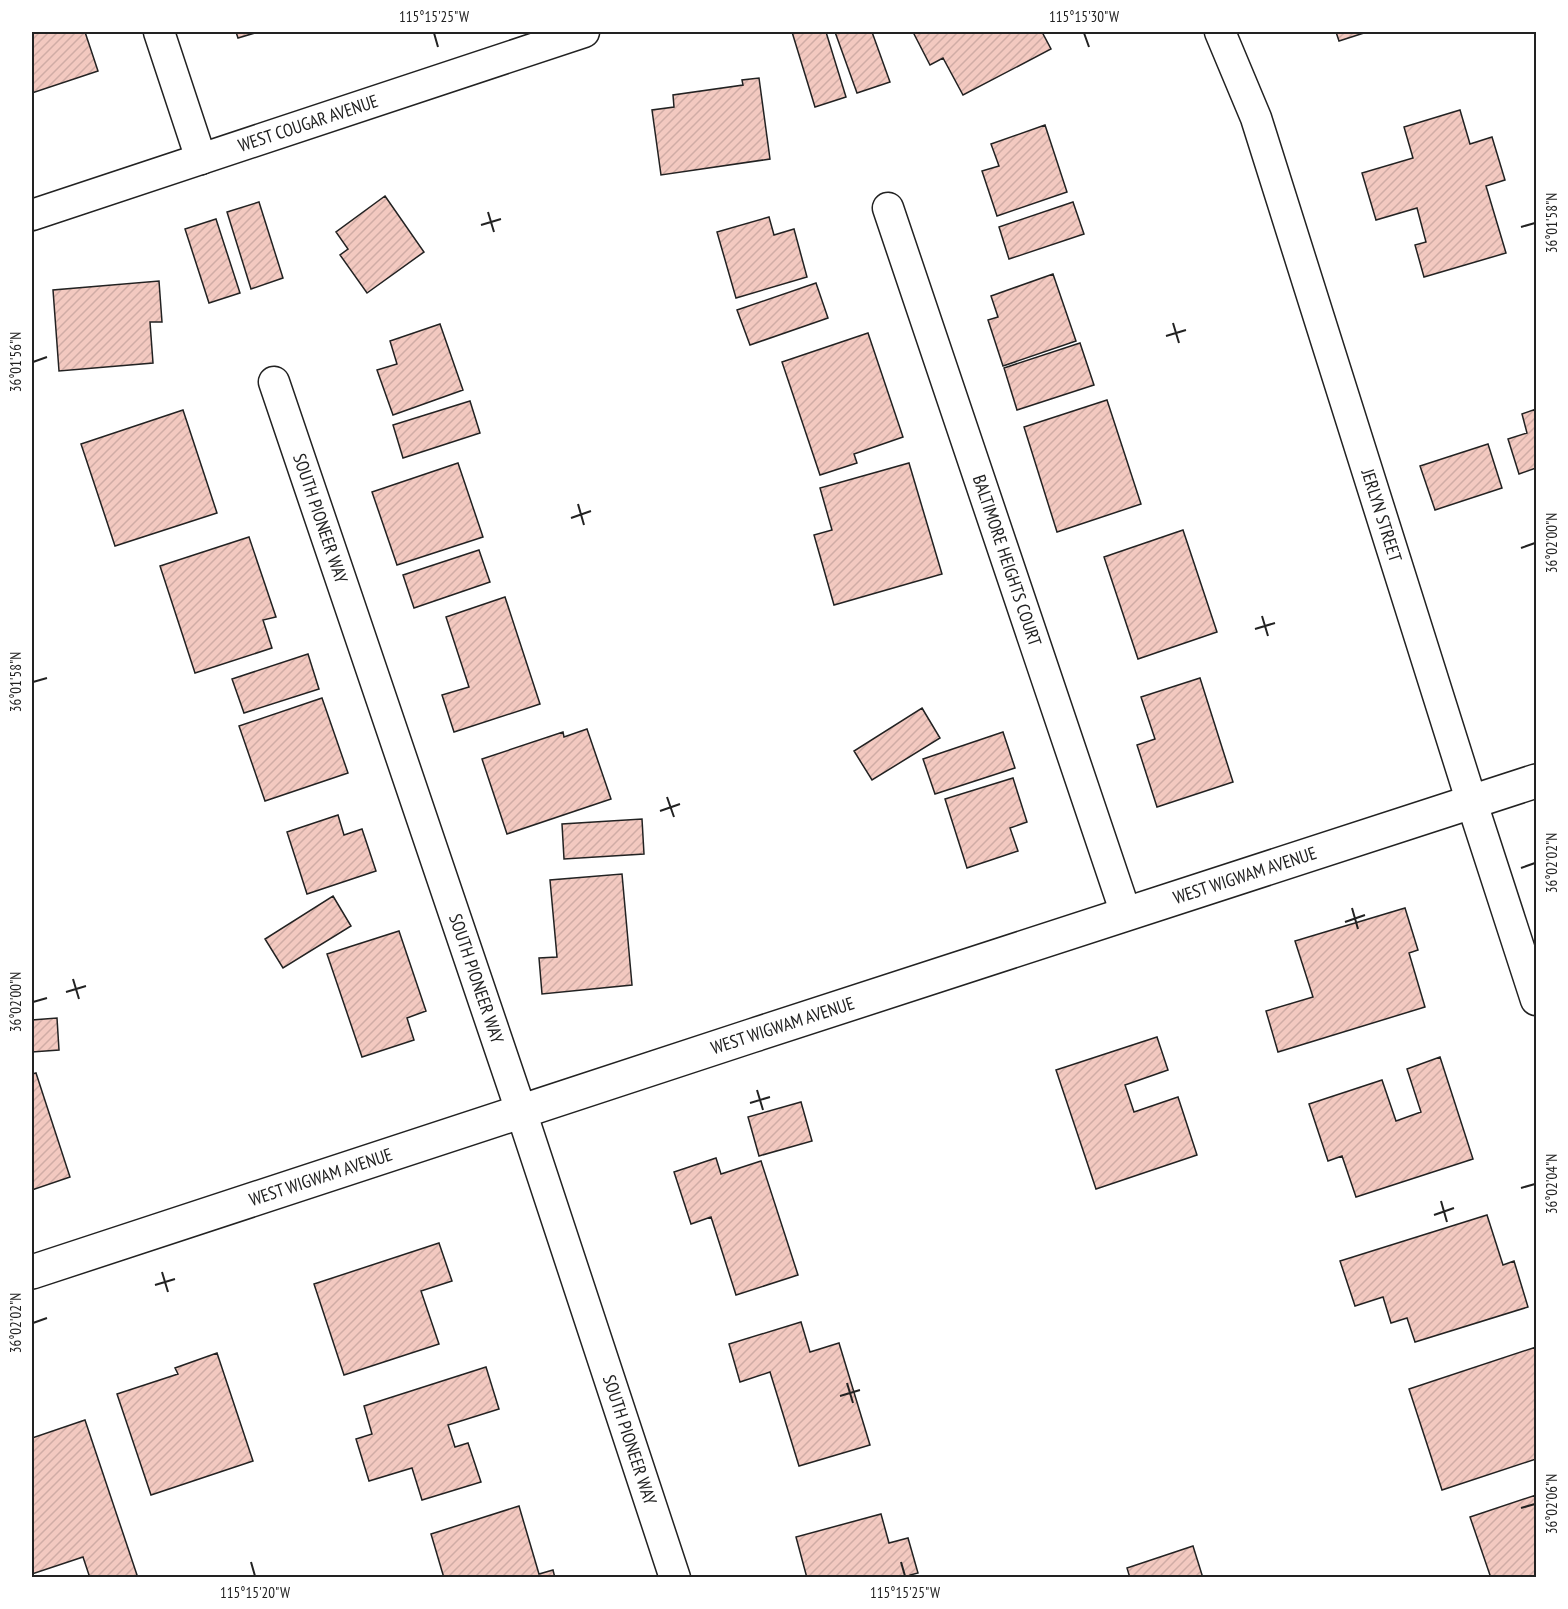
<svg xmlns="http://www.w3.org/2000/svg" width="1568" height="1609" viewBox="0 0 1568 1609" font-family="'PT Sans Narrow',sans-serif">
<defs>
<pattern id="building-hatch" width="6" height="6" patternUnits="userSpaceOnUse" patternTransform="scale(1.5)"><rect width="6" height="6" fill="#f3c9c0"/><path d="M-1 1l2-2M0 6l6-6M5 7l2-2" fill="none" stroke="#d0aca5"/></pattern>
</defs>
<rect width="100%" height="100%" fill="#fff"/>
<path fill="url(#building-hatch)" stroke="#222" stroke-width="1.5" d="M32 32H85L98 71 32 93Z
M236 32H258L238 38Z
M792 32H826L846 97 815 107Z
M835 32H872L890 82 857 93Z
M913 32H1042L1051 49 963 95 943 58 930 65Z
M1336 32H1367L1339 41Z
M759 78 770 159 661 175 652 110 674 107 673 95 743 85 742 80Z
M1460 110 1470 144 1492 137 1505 180 1486 186 1506 253 1424 277 1415 245 1426 242 1417 208 1376 220 1362 173 1413 158 1404 127Z
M1045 125 1067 192 997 216 982 171 999 166 991 144Z
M385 196 424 252 367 293 340 255 348 249 336 232Z
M259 202 283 278 251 289 227 212Z
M1073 202 1084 234 1009 259 999 227Z
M769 217 774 235 794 229 807 277 736 298 717 232Z
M216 219 240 293 209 303 185 229Z
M1053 274 1076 341 1003 366 988 320 998 317 991 296Z
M159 281 162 322H150L153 363 59 371 53 290Z
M816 283 828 318 750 345 737 310Z
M440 324 463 390 393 415 377 370 397 364 390 341Z
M868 333 903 437 854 454 857 463 820 475 782 362Z
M1080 343 1094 385 1017 410 1004 368Z
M1107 400 1141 504 1057 532 1024 427Z
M470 401 480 433 403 458 393 425Z
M1536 409V468L1519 474 1508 439 1527 433 1522 414Z
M183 410 217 513 115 546 81 444Z
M1488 444 1502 488 1435 510 1420 466Z
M458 463 483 537 397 565 372 492Z
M909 463 942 574 834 605 814 535 832 530 820 488Z
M1183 530 1217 632 1138 659 1104 557Z
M249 537 276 617 263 620 272 648 195 673 160 566Z
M479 550 490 582 414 608 403 575Z
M505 597 540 704 454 732 442 695 469 687 446 617Z
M308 654 319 689 244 713 232 679Z
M1200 678 1233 782 1157 807 1137 745 1155 739 1141 697Z
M322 698 348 773 265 801 239 726Z
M922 708 940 738 872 780 854 751Z
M587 729 611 799 507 834 482 759 563 732 564 737Z
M1003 732 1015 768 935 794 923 759Z
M1013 778 1027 822 1010 828 1018 851 967 868 945 799Z
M338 815 344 835 362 829 376 871 307 894 287 832Z
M642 819 644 854 564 859 562 824Z
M622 874 632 985 542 994 539 958 557 957 550 880Z
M333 896 351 926 283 968 265 939Z
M1405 908 1418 950 1409 953 1425 1007 1278 1052 1266 1011 1313 997 1295 941Z
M399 931 426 1011 407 1018 414 1040 362 1057 327 954Z
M57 1018 59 1050 32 1052V1020Z
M1157 1037 1168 1070 1125 1085 1134 1112 1178 1097 1197 1155 1096 1189 1056 1070Z
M1440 1057 1473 1159 1356 1197 1342 1156 1328 1161 1309 1104 1382 1080 1396 1121 1421 1112 1407 1069Z
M36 1073 70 1177 32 1190V1074Z
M801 1102 812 1141 759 1156 748 1117Z
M716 1158 721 1174 761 1161 798 1275 736 1295 711 1217 691 1224 674 1172Z
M1487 1215 1503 1265 1514 1261 1528 1307 1415 1342 1407 1318 1391 1323 1383 1297 1355 1306 1340 1261Z
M439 1243 452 1281 421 1291 439 1344 344 1375 314 1284Z
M801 1322 810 1352 839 1343 870 1445 799 1466 770 1372 740 1382 729 1344Z
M1536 1347V1459L1442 1490 1409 1389Z
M217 1353 253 1461 151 1495 117 1394 178 1374 175 1368Z
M486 1367 499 1409 448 1425 455 1447 468 1443 481 1482 422 1500 412 1468 369 1481 356 1439 372 1434 364 1406Z
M85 1420 138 1578H90L83 1557 32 1574V1438Z
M1536 1495V1578H1491L1470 1517Z
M519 1506 539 1574 553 1570 555 1578H444L431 1534Z
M881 1514 889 1543 908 1538 918 1573 910 1575V1578H807L796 1537Z
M1193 1546 1203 1578H1130L1127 1568Z"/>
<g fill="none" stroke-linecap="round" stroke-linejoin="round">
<defs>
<g id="minor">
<path d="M159 32 201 159"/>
<path id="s1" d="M1220 32 1256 118 1472 803 1536 1000"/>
<path id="s2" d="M888 208 1126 914"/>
<path id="s3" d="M32 215 584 32"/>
<path id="s4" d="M274 382 521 1111 675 1578"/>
</g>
<g id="tertiary">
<path id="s5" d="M32 1272 751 1036 1536 781"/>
</g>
</defs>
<use href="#minor" stroke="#222" stroke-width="33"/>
<use href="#tertiary" stroke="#222" stroke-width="36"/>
<use href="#minor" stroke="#fff" stroke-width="30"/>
<use href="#tertiary" stroke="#fff" stroke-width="33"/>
</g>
<path fill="none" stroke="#222" stroke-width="2" d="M434 33 438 47M1084 33 1089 47M488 212 494 232M481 225 501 219M1521 227 1535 223M1173 323 1179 343M1166 336 1186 330M33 362 47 357M578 504 584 525M571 518 591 511M1521 548 1535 543M1262 616 1268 636M1255 629 1275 623M33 682 47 678M667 797 674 817M660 811 680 804M1521 868 1535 863M1352 908 1358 929M1345 922 1365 915M73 979 79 999M66 992 86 986M33 1002 47 998M757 1090 763 1110M750 1103 770 1097M1521 1188 1535 1184M1441 1201 1447 1222M1434 1215 1454 1208M162 1272 168 1292M155 1285 175 1279M33 1323 47 1318M847 1383 853 1403M840 1396 860 1390M1521 1508 1535 1504M251 1562 255 1576M901 1562 905 1576"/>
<g text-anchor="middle" stroke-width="4.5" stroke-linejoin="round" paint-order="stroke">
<g font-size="18" fill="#222" stroke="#fff">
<text dy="6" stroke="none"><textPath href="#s3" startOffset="291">WEST COUGAR AVENUE</textPath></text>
<text dy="6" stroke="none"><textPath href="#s1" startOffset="510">JERLYN STREET</textPath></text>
<text dy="6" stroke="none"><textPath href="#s4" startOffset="144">SOUTH PIONEER WAY</textPath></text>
<text dy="6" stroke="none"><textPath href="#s2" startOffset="372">BALTIMORE HEIGHTS COURT</textPath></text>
<text dy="6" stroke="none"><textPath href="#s5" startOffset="1276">WEST WIGWAM AVENUE</textPath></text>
<text dy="6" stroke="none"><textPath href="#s4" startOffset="630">SOUTH PIONEER WAY</textPath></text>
<text dy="6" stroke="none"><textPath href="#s5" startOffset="790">WEST WIGWAM AVENUE</textPath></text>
<text dy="6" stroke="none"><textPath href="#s5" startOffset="304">WEST WIGWAM AVENUE</textPath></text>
<text dy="6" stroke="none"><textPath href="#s4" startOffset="1116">SOUTH PIONEER WAY</textPath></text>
</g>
</g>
<rect width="1568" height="1609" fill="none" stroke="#ffffff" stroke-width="66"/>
<rect x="33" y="33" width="1502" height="1543" fill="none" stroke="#222" stroke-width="2"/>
<g font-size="15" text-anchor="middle" fill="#222">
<text x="434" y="22">115°15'25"W</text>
<text x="1084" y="22">115°15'30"W</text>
<text transform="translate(1552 223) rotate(-90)" y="5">36°01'58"N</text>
<text transform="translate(16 362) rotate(-90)" y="5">36°01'56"N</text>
<text transform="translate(1552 543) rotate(-90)" y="5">36°02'00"N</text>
<text transform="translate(16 682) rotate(-90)" y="5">36°01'58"N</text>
<text transform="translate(1552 863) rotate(-90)" y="5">36°02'02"N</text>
<text transform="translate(16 1002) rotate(-90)" y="5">36°02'00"N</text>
<text transform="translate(1552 1184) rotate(-90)" y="5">36°02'04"N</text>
<text transform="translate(16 1323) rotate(-90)" y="5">36°02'02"N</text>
<text transform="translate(1552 1504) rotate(-90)" y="5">36°02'06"N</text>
<text x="255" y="1598">115°15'20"W</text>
<text x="905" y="1598">115°15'25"W</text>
</g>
</svg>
